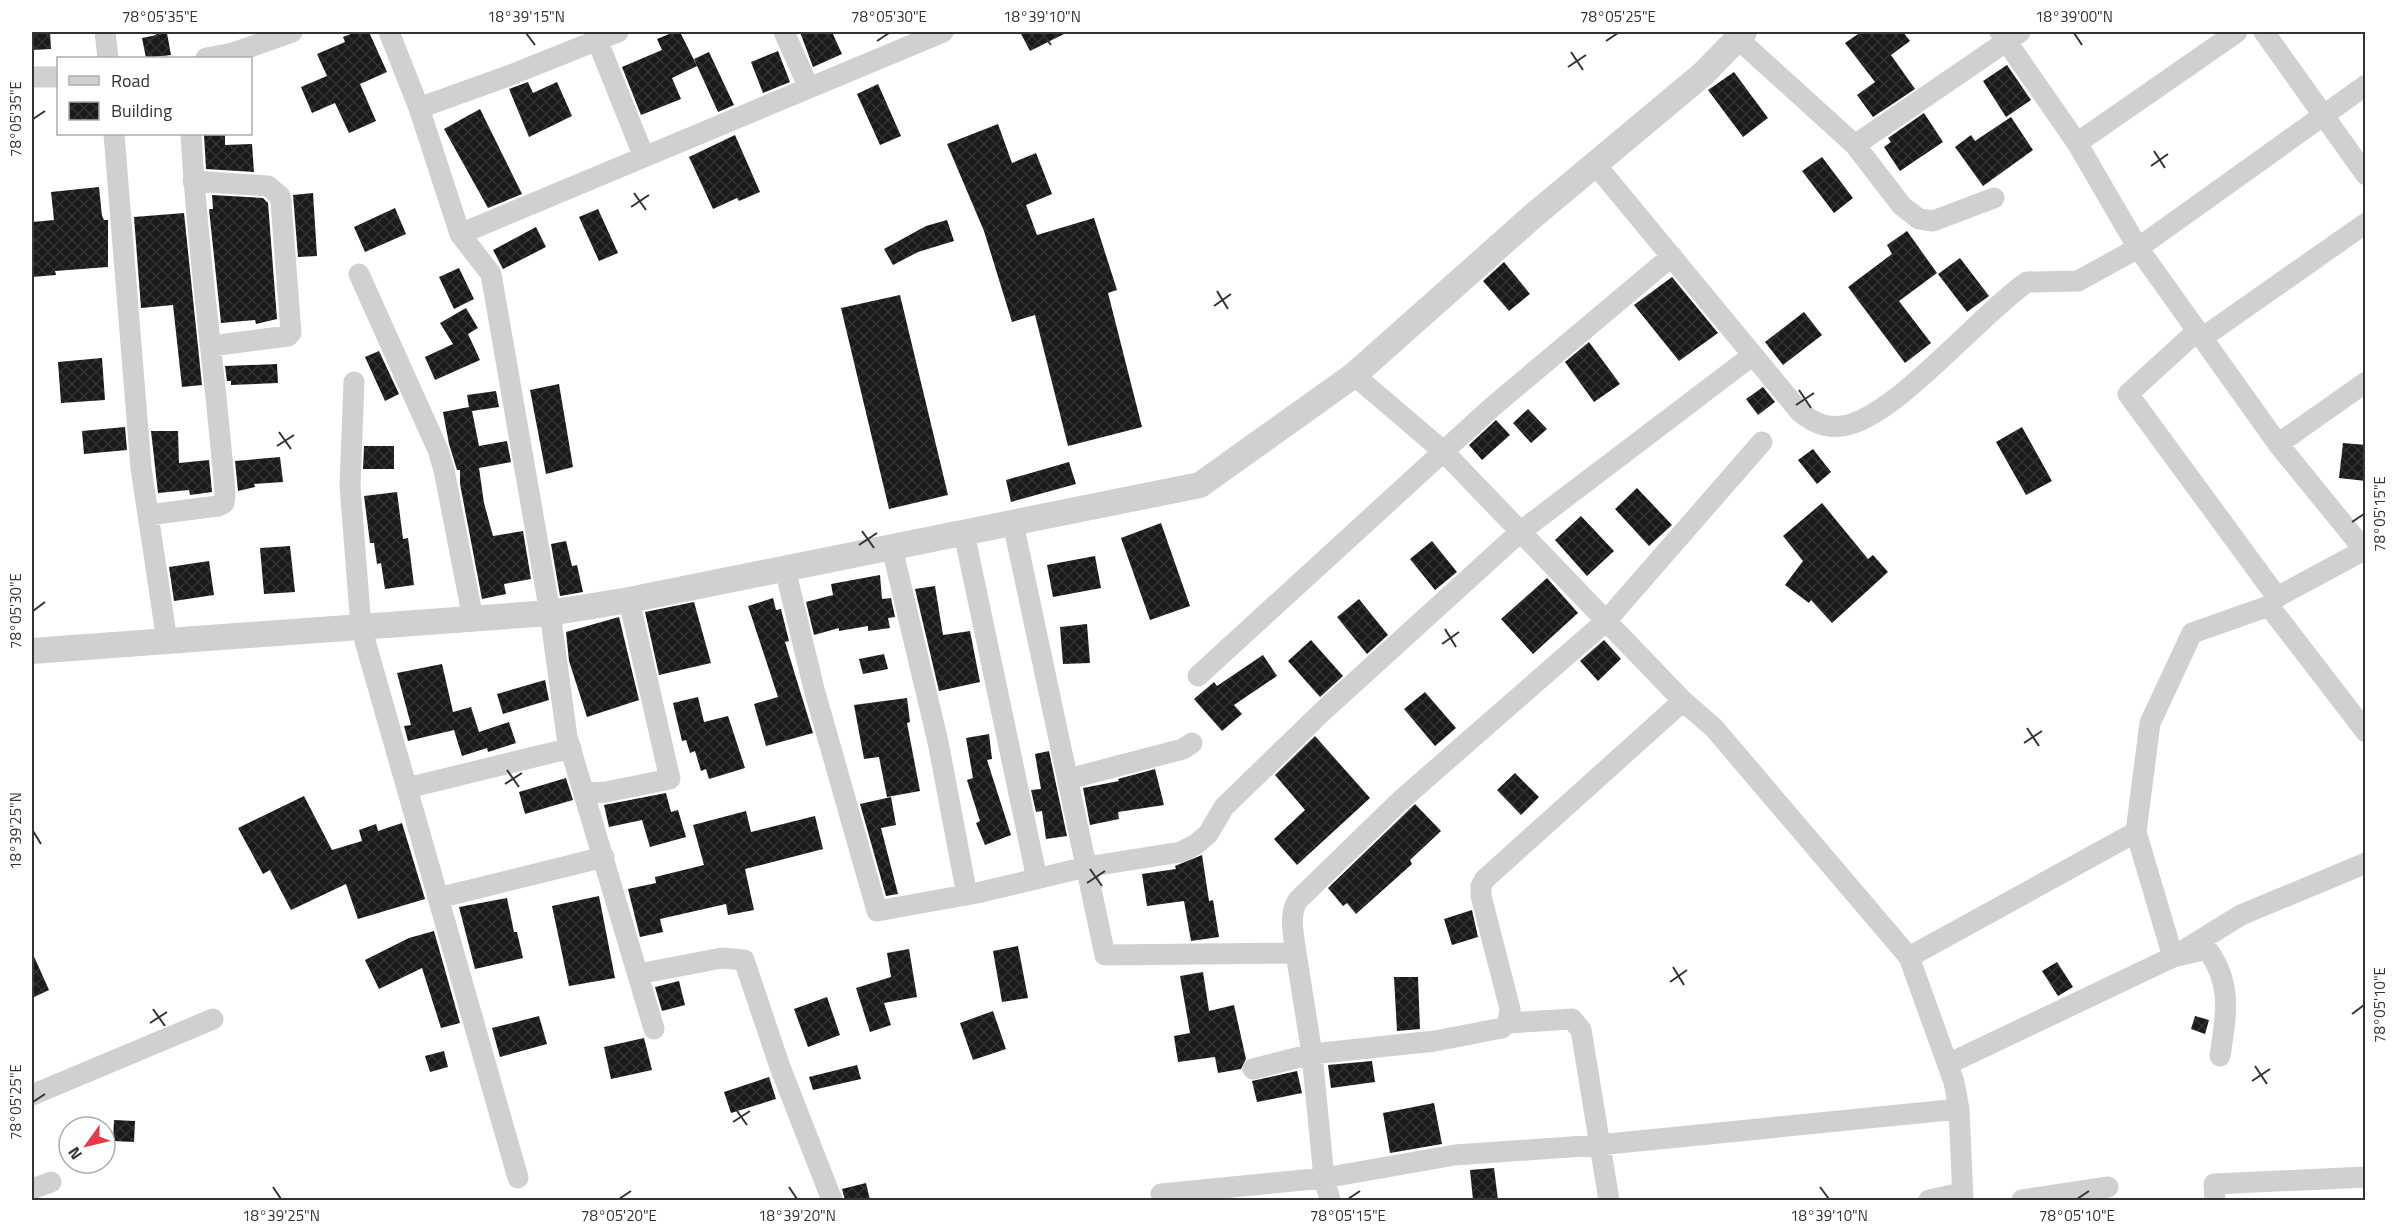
<svg xmlns="http://www.w3.org/2000/svg" width="2397" height="1232" viewBox="0 0 2397 1232" font-family="'Titillium Web',sans-serif">
<defs>
<pattern id="building-cross-hatch" width="8" height="8" patternUnits="userSpaceOnUse" patternTransform="scale(1.5)"><rect width="8" height="8" fill="#1a1a1a"/><path d="M0 0l8 8M0 8l8-8" fill="none" stroke="#333"/></pattern>
</defs>
<rect width="100%" height="100%" fill="#fff"/>
<path fill="url(#building-cross-hatch)" d="M32 32H50L51 49 32 50Z
M356 32H369L387 72 360 84 376 121 349 133 335 103 312 113 301 87 327 76 317 54 345 42 343 37Z
M674 32H680L697 66 672 78 681 99 641 115 622 67 662 50 657 39Z
M800 32H832L842 54 813 67Z
M1020 32H1068L1030 51Z
M1861 32H1903L1910 41 1891 55 1915 89 1873 117 1857 95 1875 82 1845 43Z
M167 33 171 55 146 58 142 38Z
M778 51 790 82 763 93 751 62Z
M709 52 734 105 718 112 694 59Z
M2007 65 2031 100 2006 117 1983 81Z
M1734 72 1768 118 1743 137 1708 90Z
M528 82 533 93 557 82 572 116 529 137 509 89Z
M878 84 901 136 880 145 857 94Z
M480 109 522 194 488 208 444 129Z
M1924 113 1943 142 1900 171 1884 147 1891 142 1888 138Z
M2011 117 2033 150 1983 186 1955 147 1971 135 1975 141Z
M998 124 1012 163 1036 153 1052 194 1026 205 1037 235 1094 218 1117 290 1108 293 1142 427 1068 446 1035 315 1012 322 984 231 947 144Z
M204 134H225V145L252 144 254 172 206 169Z
M735 135 760 192 739 201 737 198 713 209 689 157Z
M1822 157 1853 198 1834 213 1802 171Z
M99 187 102 216 104 220H108V267L55 271 56 275 32 277V222L54 220 51 192Z
M313 193 317 256 298 257 293 195Z
M212 195 263 198 268 203 277 319 256 324 255 320 221 323 209 209H213Z
M395 208 406 234 365 252 354 227Z
M598 209 618 253 599 261 579 217Z
M184 213 202 385 182 387 173 305 141 308 134 217Z
M947 220 954 241 918 252 893 265 884 249 926 226Z
M536 227 546 247 503 269 493 250Z
M1907 231 1937 273 1899 301 1931 343 1905 363 1848 287 1892 254 1887 245Z
M1960 258 1989 296 1967 312 1938 274Z
M1504 262 1530 294 1509 311 1483 281Z
M459 268 474 299 454 309 439 277Z
M1672 277 1718 333 1679 361 1634 305Z
M900 295 948 495 889 509 841 308Z
M466 308 478 328 468 334 480 360 435 380 425 357 453 344 440 323Z
M1804 312 1822 335 1783 365 1765 342Z
M1589 342 1620 384 1594 402 1565 362Z
M379 351 399 394 385 401 365 357Z
M102 358 105 400 61 403 58 362Z
M277 364 278 383 231 385V381H227L225 366Z
M559 384 573 467 546 474 530 390Z
M1763 387 1775 402 1758 415 1746 399Z
M496 391 499 407 472 411 479 446 507 441 511 462 479 468 484 503 493 536 523 531 531 579 504 584 506 594 482 599 460 484V470H457L449 444 443 412 469 407 467 395Z
M1528 409 1547 429 1531 443 1513 423Z
M1496 420 1510 435 1482 460 1469 445Z
M125 427 127 450 84 454 82 431Z
M2022 427 2052 481 2026 495 1996 442Z
M151 431H178L179 463 209 460 212 492 190 495 189 490 158 493Z
M2343 443 2366 445V481L2339 478Z
M364 446H394V469H363Z
M1813 449 1831 472 1817 484 1798 460Z
M280 457 283 482 254 484 255 487 238 491 235 461Z
M1069 462 1076 484 1011 502 1006 480Z
M1637 488 1672 525 1649 546 1615 509Z
M397 492 403 539 408 538 414 585 385 589 381 563 377 564 374 543H370L364 496Z
M1822 503 1868 559 1873 555 1888 572 1832 623 1811 600 1809 603 1785 585 1803 561 1783 536Z
M1581 516 1614 551 1587 576 1555 540Z
M1161 523 1190 606 1150 620 1121 538Z
M566 541 572 566 577 565 583 592 560 596 551 544Z
M1432 541 1457 572 1435 590 1410 559Z
M290 546 295 592 264 594 260 548Z
M1095 556 1101 588 1053 597 1047 565Z
M209 561 214 595 174 601 169 567Z
M880 575 882 599 891 598 895 617 888 618 890 628 868 631V626L839 631V628L814 635 806 602 833 595 831 584Z
M1547 578 1578 613 1533 654 1501 619Z
M935 586 943 635 970 631 980 682 939 691 915 589Z
M773 598 776 610 781 609 789 641 785 642 813 733 766 746 754 704 778 697 748 606Z
M1359 599 1388 635 1367 654 1337 617Z
M694 602 711 663 659 675 645 612Z
M619 617 639 700 587 717 569 661 566 632Z
M1087 624 1090 663 1063 664 1060 627Z
M1311 640 1343 676 1320 697 1288 661Z
M1604 640 1621 659 1598 681 1580 661Z
M884 654 888 669 863 674 859 659Z
M1263 655 1277 676 1234 705 1242 714 1222 731 1194 699 1214 682 1217 686Z
M442 664 453 712 471 707 479 732 509 722 516 743 488 752 487 748 462 756 454 730 408 741 404 726 411 725 397 673Z
M545 680 549 700 503 714 497 694Z
M1425 692 1456 728 1435 746 1404 709Z
M698 697 704 722 728 716 745 768 709 779 706 769 701 771 695 751 690 753 686 740 682 741 673 703Z
M907 698 910 722 907 723 920 791 887 797 879 757 864 759 854 705Z
M989 734 992 759 987 760 1011 835 985 845 976 823 980 821 967 780 973 778 966 738Z
M1315 736 1370 798 1297 865 1274 839 1305 810 1275 775Z
M1049 751 1067 836 1046 839 1042 811 1036 812 1031 790 1041 789 1035 754Z
M1155 769 1164 805 1118 812 1119 819 1090 825 1083 788 1119 781 1118 779Z
M1515 773 1539 797 1521 815 1497 790Z
M566 778 573 800 525 814 519 792Z
M666 793 671 812 678 810 686 837 650 847 642 820 609 827 604 805Z
M304 796 332 850 362 841 359 830 376 824 378 831 402 823 425 899 358 919 346 884 291 910 270 870 263 874 238 828Z
M891 797 896 825 881 828 898 894 886 896 860 804Z
M1415 804 1441 831 1410 860 1412 864 1356 914 1347 903 1343 906 1328 888Z
M746 811 751 832 815 816 823 849 745 869 754 910 728 915 726 904 660 919 663 932 640 937 628 889 656 883 655 877 704 865 693 825Z
M1202 855 1209 901 1213 900 1219 937 1191 941 1184 901 1147 906 1142 874 1176 869 1175 866Z
M599 896 615 978 569 986 552 906Z
M507 898 514 932H517L523 958 475 969 459 907Z
M1472 910 1478 937 1452 945 1444 919Z
M434 931 460 1023 441 1028 422 968 379 989 365 960 409 938Z
M1018 946 1028 998 1002 1002 993 951Z
M909 949 917 997 884 1003 891 1025 870 1032 856 988 891 977 887 953Z
M32 952 49 990 32 998Z
M2057 962 2073 987 2058 996 2042 971Z
M1203 972 1209 1011 1234 1005 1246 1059 1241 1069 1218 1073 1215 1057 1178 1062 1174 1036 1190 1033 1180 976Z
M1394 977H1418L1420 1029 1397 1031Z
M679 981 685 1005 662 1011 655 987Z
M827 997 840 1035 808 1047 794 1009Z
M993 1011 1006 1049 973 1060 960 1023Z
M539 1016 547 1044 500 1057 492 1028Z
M2195 1016 2209 1020 2205 1034 2191 1029Z
M644 1038 652 1070 611 1079 604 1047Z
M444 1051 448 1067 430 1072 425 1056Z
M1372 1061 1375 1082 1331 1088 1328 1065Z
M857 1065 861 1079 813 1090 809 1077Z
M1297 1071 1302 1093 1257 1102 1252 1081Z
M769 1077 776 1099 731 1113 724 1092Z
M1434 1103 1442 1144 1390 1153 1383 1113Z
M114 1120 135 1121 134 1142 113 1141Z
M1494 1168 1498 1200H1473L1470 1170Z
M866 1183 870 1200H845L842 1189Z"/>
<g fill="none" stroke-linecap="round" stroke-linejoin="round">
<path stroke="#d0d0d0" stroke-width="21" d="M105 32 108 58
M389 32 419 108 460 234 491 274 550 613 567 737 654 1029
M594 32 644 157
M784 32 809 88
M2000 32 2077 143 2138 248 2278 444 2366 552
M2264 32 2366 175
M1737 38 1855 145 1902 206 1919 219 1933 221 1994 198
M206 58 233 53 292 32
M32 77H58
M419 108 508 76 618 32
M114 134 141 468 167 641
M2077 143 2237 32
M1855 145 2020 32
M1595 164 1800 412C1814 423 1825 428 1842 426 1893 420 1980 314 2027 282L2078 281 2138 248 2366 85
M193 181 268 186 280 196 281 202 291 333 288 336 211 346
M460 234 943 32
M359 274 438 450 444 470 473 619
M2197 331 2128 394 2277 597 2269 606 2192 633 2150 723 2136 832 2173 957 2207 949C2233 984 2226 1016 2220 1056
M2202 338 2366 223
M1354 375 1443 451 1683 701 1714 728 1909 957
M354 382 350 486 361 627 518 1178
M2278 444 2366 382
M148 515 218 506 224 503 225 494C216 374 197 254 191 134
M1013 523 1105 955 1296 953 1312 1054 1324 1178 1330 1200
M964 533 1037 879
M892 548 938 742 967 895
M785 569 814 689 877 911 977 893 1086 867 1181 852 1195 845 1208 834 1224 807 1322 712 1520 532 1753 355
M2277 597 2366 549
M2269 606 2366 732
M1198 676 1491 408 1672 256
M1068 779 1183 749 1192 743
M407 788 571 748
M585 793 606 792 670 779 629 600
M438 898 604 857
M1296 953C1294 936 1288 916 1298 900L1400 801 1606 621 1762 442
M638 974 722 958 744 960 780 1067 832 1200
M1508 1023 1572 1019 1581 1030 1609 1200
M1948 1064 2173 957 2241 915 2366 863
M1253 1069 1312 1054 1435 1041 1502 1028 1508 1023 1510 1009 1481 896V886L1485 879 1683 701
M32 1095 213 1019
M32 1189 51 1182
M1161 1194 1324 1178 1455 1155 1598 1145 1959 1109
M1929 1200 1962 1193
M1963 1200 1959 1109 1954 1082 1909 957 2136 832
M2022 1200 2108 1187
M2215 1200 2214 1184 2366 1177"/>
<path stroke="#d0d0d0" stroke-width="26" d="M32 651 550 613 629 600 1200 485 1354 375 1533 216 1703 74 1744 32"/>
</g>
<path fill="none" stroke="#333" stroke-width="2" d="M526 33 535 45M1042 33 1051 45M2074 33 2082 45M148 41 160 33M877 41 889 33M1606 41 1618 33M1571 52 1583 70M1568 67 1586 55M33 119 45 111M2154 151 2165 168M2151 166 2168 154M634 193 646 210M631 207 649 195M1217 291 1228 309M1214 306 1231 294M1799 390 1811 408M1796 405 1814 393M279 432 291 449M277 446 294 435M2352 522 2364 514M862 531 874 548M859 545 877 533M33 611 45 602M1445 629 1456 647M1442 644 1459 632M2027 728 2039 746M2024 743 2042 731M507 770 519 787M505 784 522 773M33 831 41 844M1090 869 1102 886M1087 883 1105 871M1673 967 1684 985M1670 982 1687 970M153 1009 165 1026M2352 1014 2364 1005M150 1023 167 1012M2255 1066 2267 1084M2252 1081 2270 1069M33 1102 45 1094M735 1108 747 1125M733 1122 750 1111M273 1187 281 1199M789 1187 797 1199M1820 1187 1829 1199M619 1199 631 1191M1348 1199 1360 1191M2077 1199 2089 1191"/>
<rect width="2397" height="1232" fill="none" stroke="#ffffff" stroke-width="66"/>
<rect x="57" y="57" width="195" height="78" fill="#ffffff" stroke="#adadad" stroke-width="1.5"/>
<rect x="69" y="76" width="30" height="9" fill="#d0d0d0" stroke="#adadad" stroke-width="1.5"/>
<text x="111" y="87" font-size="18" fill="#333333">Road</text>
<rect x="69" y="102" width="30" height="18" fill="url(#building-cross-hatch)" stroke="#adadad" stroke-width="1.5"/>
<text x="111" y="117" font-size="18" fill="#333333">Building</text>
<g transform="translate(87 1145) rotate(236)"><circle r="28" fill="#ffffff" stroke="#adadad" stroke-width="1.5"/>
<path d="M0-4.5L10 22L0 15L-10 22Z" fill="#e63946"/>
<text y="-9" font-size="16" font-weight="bold" text-anchor="middle" fill="#333333">N</text>
</g>
<rect x="33" y="33" width="2331" height="1166" fill="none" stroke="#333" stroke-width="2"/>
<g font-size="15" text-anchor="middle" fill="#333">
<text x="160" y="22">78°05'35"E</text>
<text x="526" y="22">18°39'15"N</text>
<text x="889" y="22">78°05'30"E</text>
<text x="1042" y="22">18°39'10"N</text>
<text x="1618" y="22">78°05'25"E</text>
<text x="2074" y="22">18°39'00"N</text>
<text transform="translate(16 119) rotate(-90)" y="5">78°05'35"E</text>
<text transform="translate(2380 514) rotate(-90)" y="5">78°05'15"E</text>
<text transform="translate(16 611) rotate(-90)" y="5">78°05'30"E</text>
<text transform="translate(16 831) rotate(-90)" y="5">18°39'25"N</text>
<text transform="translate(2380 1005) rotate(-90)" y="5">78°05'10"E</text>
<text transform="translate(16 1102) rotate(-90)" y="5">78°05'25"E</text>
<text x="281" y="1221">18°39'25"N</text>
<text x="619" y="1221">78°05'20"E</text>
<text x="797" y="1221">18°39'20"N</text>
<text x="1348" y="1221">78°05'15"E</text>
<text x="1829" y="1221">18°39'10"N</text>
<text x="2077" y="1221">78°05'10"E</text>
</g>
</svg>
